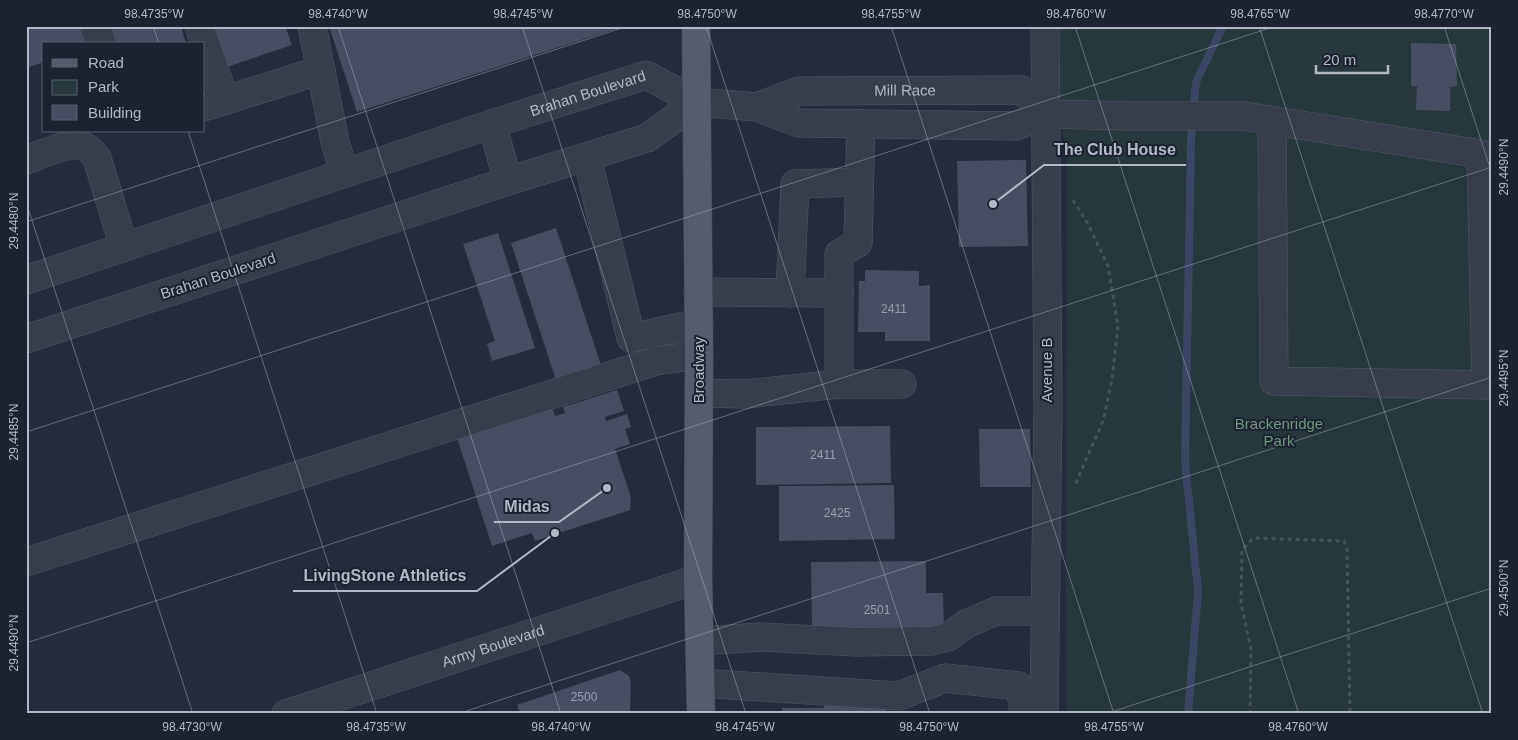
<svg xmlns="http://www.w3.org/2000/svg" width="1518" height="740" viewBox="0 0 1518 740" font-family="Arial,sans-serif">
<rect width="100%" height="100%" fill="#242b3b"/>
<path fill="#27383d" d="M1044 26H1492V714H1066L1067 152 1044 38Z"/>
<g fill="none" stroke-linecap="round" stroke-linejoin="round">
<path stroke="#3a4663" stroke-width="8" d="M1188 714 1198 591 1185 461 1191 140 1196 82 1223 26"/>
</g>
<path fill="#484e62" d="M26 26H80L86 44H44V62L26 68Z
M110 26H181L186 44H116Z
M214 26H285L292 45 227 67Z
M329 26H621L622 27 357 112Z
M1411 43 1456 44 1457 86 1450 87V111L1416 110 1417 86H1411Z
M1026 160 1028 246 959 247 957 161Z
M556 228 601 365 556 380 511 243Z
M498 233 535 348 492 361 487 344 495 341 463 244Z
M865 270 919 271V286L930 285V341H885V332H858L859 281H865Z
M617 390 624 411 605 417 606 421 627 414 631 427 625 429 630 444 615 449 631 497 630 510 535 541 532 533 492 546 457 438 550 401 555 416 565 413 563 407Z
M890 426 891 483 756 485V427Z
M979 429H1030L1031 487H980Z
M894 485 895 539 779 541V486Z
M926 561V593H943L944 627 812 629 811 562Z
M620 670 629 676 631 683 630 714H520L517 705Z
M886 701V714H782V708H824V702Z"/>
<g fill="none" stroke-linecap="round" stroke-linejoin="round">
<defs>
<g id="minor">
<path d="M96 26 102 44"/>
<path d="M199 26 225 100"/>
<path d="M312 26 335 142 344 173"/>
<path d="M697 102 757 107 799 123 1016 126 1046 114 1131 116H1244L1481 154 1486 385 1274 381 1272 121"/>
<path d="M204 107 321 70"/>
<path id="s1" d="M757 107 799 91 1022 90 1046 114"/>
<path d="M492 124 508 181"/>
<path d="M587 157 631 338 699 323"/>
<path d="M26 160C41 155 72 140 85 147 90 149 93 154 97 158L124 247"/>
<path id="s2" d="M26 280 492 124 646 75 697 102 647 138 508 181 26 339"/>
<path d="M698 292 839 293"/>
<path d="M790 293 795 184 859 182"/>
<path d="M839 384V254L858 243 861 124"/>
<path d="M699 393 746 394 839 384H902"/>
<path d="M26 562 656 361 699 355"/>
<path d="M700 641 760 637 856 642 932 641 948 637 966 624 996 611H1045"/>
<path d="M700 683 899 696 945 678 1019 686 1024 709 1023 714"/>
<path id="s3" d="M286 714 698 579"/>
<path d="M1044 714 1048 408 1045 26"/>
</g>
<path id="major" d="M696 26 699 355 698 579 701 714"/>
</defs>
<use href="#minor" stroke="#535866" stroke-width="29"/>
<use href="#major" stroke="#414654" stroke-width="29"/>
<path stroke="#445459" stroke-width="3" stroke-dasharray="4 4" stroke-linecap="butt" d="M1073 200 1088 224 1108 266 1118 326 1112 380 1103 421 1074 487
M1250 714 1251 650 1241 603 1242 550 1253 538 1344 541 1347 549 1350 714"/>
<use href="#minor" stroke="#383d4b" stroke-width="28"/>
<use href="#major" stroke="#565c6b" stroke-width="28"/>
</g>
<path fill="none" stroke="#b3b8c7" stroke-width="1" stroke-opacity="0.45" d="M153 26 159 44M338 26 561 714M522 26 746 714M706 26 930 714M891 26 1114 714M1075 26 1299 714M1259 26 1483 714M1444 26 1492 174M188 131 377 714M26 202 193 714M26 222 628 26M26 432 1276 26M26 643 1492 167M457 714 1492 377M1105 714 1492 588"/>
<g text-anchor="middle" stroke-width="4" stroke-linejoin="round" paint-order="stroke">
<g font-size="12" fill="#989eae">
<text x="894" y="313">2411</text>
<text x="823" y="459">2411</text>
<text x="837" y="517">2425</text>
<text x="877" y="614">2501</text>
<text x="584" y="701">2500</text>
</g>
<g font-size="15" fill="#b3b8c7" stroke="#1d2230">
<text dy="5" stroke="none"><textPath href="#s1" startOffset="151">Mill Race</textPath></text>
<text dy="5" stroke="none"><textPath href="#s2" startOffset="592">Brahan Boulevard</textPath></text>
<text transform="translate(218 276) rotate(-18)" y="5">Brahan Boulevard</text>
<text transform="translate(699 370) rotate(-90)" y="5">Broadway</text>
<text transform="translate(1047 370) rotate(-90)" y="5">Avenue B</text>
<text dy="5" stroke="none"><textPath href="#s3" startOffset="218">Army Boulevard</textPath></text>
</g>
<g font-size="15" fill="#6c977b" stroke="#1d2230">
<text x="1279" y="429">Brackenridge<tspan x="1279" dy="17">Park</tspan></text>
</g>
</g>
<path fill="none" stroke="#b3b8c7" stroke-width="2" d="M993 204L1044 165H1186M607 488L559 522H494M555 533L477 591H293"/>
<g fill="#b3b8c7" stroke="#1d2230" stroke-width="2">
<circle cx="993" cy="204" r="5"/>
<circle cx="607" cy="488" r="5"/>
<circle cx="555" cy="533" r="5"/>
</g>
<g font-size="16" text-anchor="middle" font-weight="bold" fill="#b3b8c7" stroke="#1d2230" stroke-width="4" stroke-linejoin="round" paint-order="stroke">
<text x="1115" y="155">The Club House</text>
<text x="527" y="512">Midas</text>
<text x="385" y="581">LivingStone Athletics</text>
</g>
<rect width="1518" height="740" fill="none" stroke="#1d2230" stroke-width="55"/>
<rect x="42" y="42" width="162" height="90" fill="#1d2230" stroke="#595e6c"/>
<rect x="52" y="59" width="25" height="8" fill="#565c6b" stroke="#595e6c"/>
<text x="88" y="68" font-size="15" fill="#b3b8c7">Road</text>
<rect x="52" y="80" width="25" height="15" fill="#27383d" stroke="#595e6c"/>
<text x="88" y="92" font-size="15" fill="#b3b8c7">Park</text>
<rect x="52" y="105" width="25" height="15" fill="#484e62" stroke="#595e6c"/>
<text x="88" y="118" font-size="15" fill="#b3b8c7">Building</text>
<path d="M1316 65v8h72v-8" fill="none" stroke="#b3b8c7" stroke-width="2.5"/>
<text x="1323" y="65" font-size="15" fill="#b3b8c7" stroke="#1d2230" stroke-width="4" paint-order="stroke">20 m</text>
<rect x="28" y="28" width="1462" height="684" fill="none" stroke="#b3b8c7" stroke-width="2"/>
<g font-size="12" text-anchor="middle" fill="#b3b8c7">
<text x="154" y="18">98.4735°W</text>
<text x="338" y="18">98.4740°W</text>
<text x="523" y="18">98.4745°W</text>
<text x="707" y="18">98.4750°W</text>
<text x="891" y="18">98.4755°W</text>
<text x="1076" y="18">98.4760°W</text>
<text x="1260" y="18">98.4765°W</text>
<text x="1444" y="18">98.4770°W</text>
<text transform="translate(1504 167) rotate(-90)" y="4">29.4490°N</text>
<text transform="translate(14 221) rotate(-90)" y="4">29.4480°N</text>
<text transform="translate(1504 378) rotate(-90)" y="4">29.4495°N</text>
<text transform="translate(14 432) rotate(-90)" y="4">29.4485°N</text>
<text transform="translate(1504 588) rotate(-90)" y="4">29.4500°N</text>
<text transform="translate(14 643) rotate(-90)" y="4">29.4490°N</text>
<text x="192" y="731">98.4730°W</text>
<text x="376" y="731">98.4735°W</text>
<text x="561" y="731">98.4740°W</text>
<text x="745" y="731">98.4745°W</text>
<text x="929" y="731">98.4750°W</text>
<text x="1114" y="731">98.4755°W</text>
<text x="1298" y="731">98.4760°W</text>
</g>
</svg>
